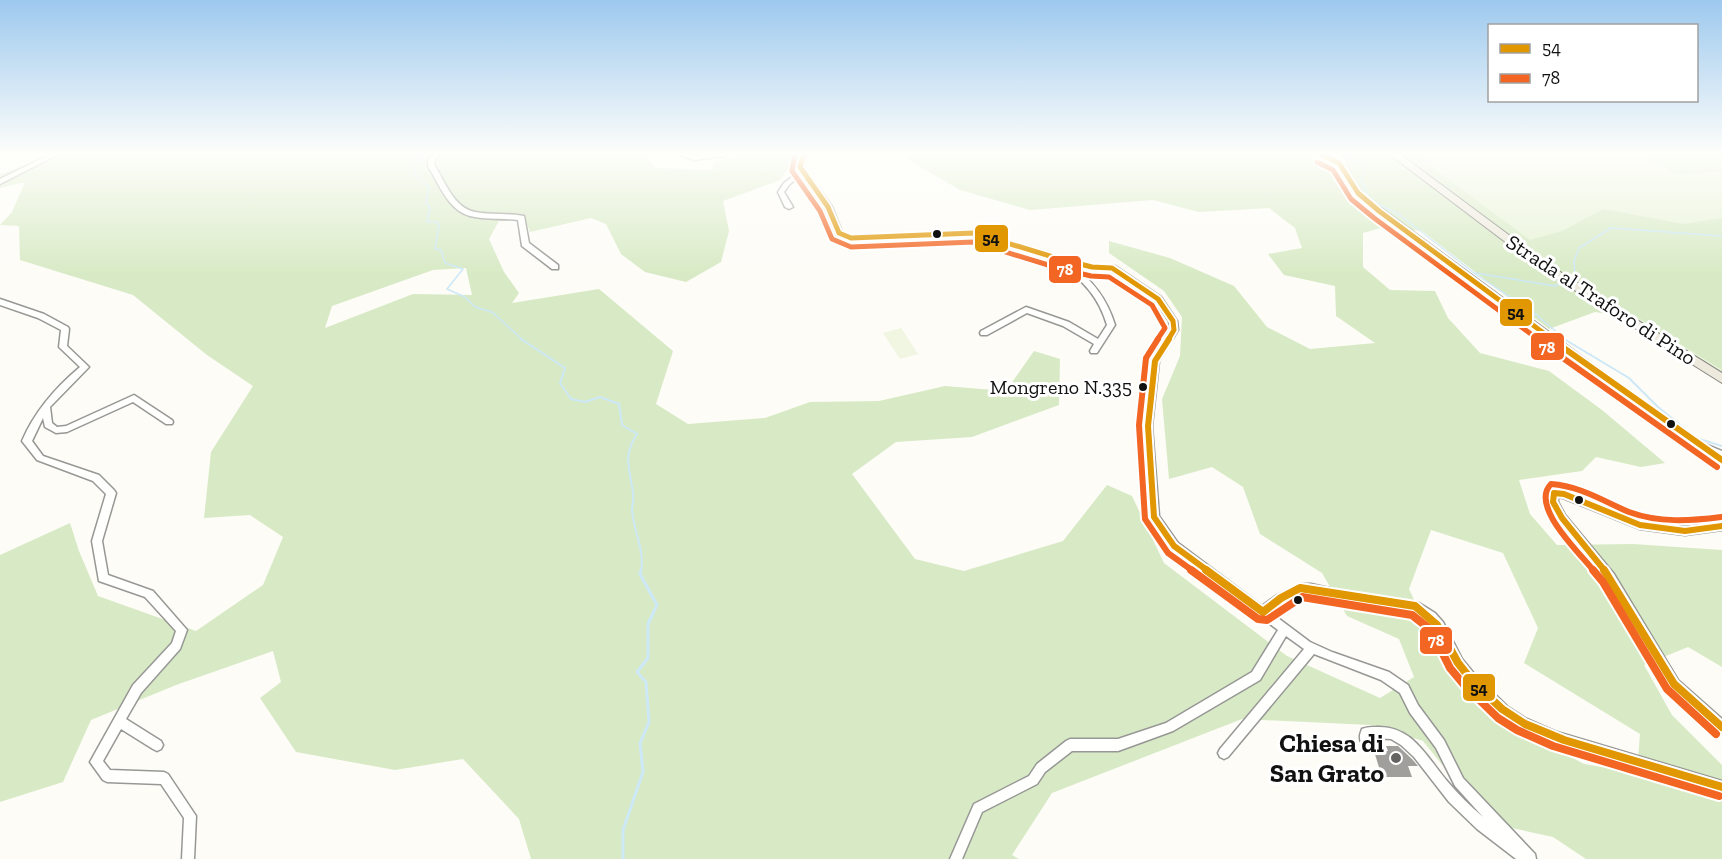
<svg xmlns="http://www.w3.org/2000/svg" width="1722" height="859" viewBox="0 0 1722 859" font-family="'Zilla Slab',serif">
<rect width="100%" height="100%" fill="#fdfcf7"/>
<path fill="#e7f3d7" d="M1394 154H1722V377L1612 307Z"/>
<path fill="#d8eac5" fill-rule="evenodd" d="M56 154H643L656 168 712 170 714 162 746 154H789L794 159 780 180 723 201 729 231 721 262 686 282 645 272 621 254 606 224 591 218 530 232 525 219 499 221 489 239 504 272 519 293 512 303 599 289 673 351 656 404 688 424 765 418 810 402 879 401 945 386 1006 391 1034 351 1060 359 1059 405 972 437 896 442 852 474 915 559 964 571 1063 541 1107 485 1132 496 1164 563 1287 656 1380 698 1414 677 1399 639 1347 616 1322 573 1260 534 1243 487 1212 467 1169 479 1162 399 1180 356 1182 317 1164 291 1109 253V241L1170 258 1234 286 1267 327 1310 349 1375 343 1336 316 1335 286 1284 275 1268 254 1302 248 1295 228 1269 208 1199 212 1153 200 1030 210 960 190 907 159 905 154H1304L1328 165 1346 163 1341 154H1414L1530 240 1562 231 1603 209 1684 224 1722 218V370L1640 319 1595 312 1549 329 1422 231 1385 227 1363 233V267L1390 290 1435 291 1448 318 1480 353 1549 371 1602 410 1665 463 1641 467 1596 457 1582 471 1519 480 1530 514 1557 545 1633 544 1722 550V667L1688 647 1644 665 1672 715 1722 765V859H1586L1553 837 1489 823 1423 741 1370 725 1242 719 1052 793 1012 855 1019 859H531L519 819 463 759 395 770 296 752 260 698 281 682 273 651 176 685 91 720 63 782 0 802V555L70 523 79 551 98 596 196 631 263 585 283 537 250 515 204 518 211 452 253 386 207 355 133 295 20 260 19 226 0 225 12 212 25 182 0 188V174ZM466 268 472 295 413 294 325 328 332 306 433 270ZM1431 530 1503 553 1538 628 1524 663 1640 734 1637 773 1584 764 1480 708 1430 634 1409 589Z
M1641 154H1722V171L1677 175Z"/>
<path fill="#f0f6e1" d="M901 328 918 354 900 359 883 333Z"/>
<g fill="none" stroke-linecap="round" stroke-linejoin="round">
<path stroke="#cde8f7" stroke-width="1.5" d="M425 154 416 164 414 174 429 187 426 203 430 208 427 222H437L439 225 435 249 441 250 445 263 463 269 447 289 465 297 475 307 492 312 523 340
M1277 154H1289
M1345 154 1363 166 1365 172 1361 179 1368 196 1376 203 1400 215 1474 273 1534 313 1566 340
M1476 273 1555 286 1564 282
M1570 280 1575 278 1574 261 1579 248 1611 228 1722 236"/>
<path stroke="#cde8f7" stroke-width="2" d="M521 339 565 368 560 383 571 399 585 402 600 397 619 404 622 425 637 434C622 456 630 469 633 493 634 499 632 505 632 511 634 532 645 551 641 571
M1564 339 1629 378 1658 407 1696 438 1722 446"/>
<path stroke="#cde8f7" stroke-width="3" d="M623 859V830L643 772 640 743 649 722 646 682 637 672 648 658V624L657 605 640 574 641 570"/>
</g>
<path fill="#a19f9c" d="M1386 746H1398L1412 759 1418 766H1408L1412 777H1382L1374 751H1388Z"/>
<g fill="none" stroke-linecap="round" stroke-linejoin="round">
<defs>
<path id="street" d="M51 154H59L0 184V179Z
M433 154H439L434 161 435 166C445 182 454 208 475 212 491 215 507 213 524 216L529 243 558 265V269H552L522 246 518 220C502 218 485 220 470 216 448 210 439 184 428 166V161Z
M679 154H688L694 156 711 154H728L725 156 694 160 680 155Z
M801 154H807L803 167 832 207 842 232 852 236 974 231 1062 257 1092 265 1115 266 1161 297 1177 321 1178 330 1159 361 1152 426 1159 516 1178 543 1262 606 1277 595 1300 584H1311L1347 592 1419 603 1435 613 1443 622 1462 659 1476 676 1508 707 1525 718 1557 732 1722 781V793L1556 743 1517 726 1500 715 1468 684 1454 667 1435 628 1427 619 1413 610 1347 600 1311 592H1301L1285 601 1270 612 1310 642 1332 652 1389 672 1408 685 1418 705 1444 740 1463 778 1535 854 1536 859H1516L1477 829 1449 802 1414 757 1401 745 1391 739 1371 738 1369 742 1365 744 1361 742C1359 737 1360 734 1362 729 1367 727 1371 727 1376 727 1412 725 1426 756 1447 781 1458 794 1470 806 1483 817L1455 786 1436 748 1410 713 1400 693 1381 680 1314 654 1228 757 1224 759 1220 757 1218 753 1220 749 1304 649 1286 636 1260 680 1173 731 1118 751H1072L1045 772 1037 784 982 812 962 859H950L974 804 1029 776 1037 764 1066 741 1070 739H1118L1166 723 1252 672 1278 630 1170 549 1149 517 1144 426 1151 361 1170 330 1169 321 1155 301 1110 270 1092 269 1070 264C1093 280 1107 299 1115 325L1097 353H1091L1090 351 1094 344 1063 326 1027 313 987 335H981L980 333 981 331 1026 307 1069 322 1098 339 1107 325C1099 298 1084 281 1061 265V262L974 235 851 240 836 235 824 207 797 167Z
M1318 154C1343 154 1347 173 1360 190 1365 197 1374 203 1382 209L1677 427 1700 442 1722 451V457L1694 447 1670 432 1376 213 1356 194 1337 164Z
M796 174 799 176 789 185 784 192 793 207 789 209 785 207 778 192 784 183Z
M0 299 44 314 68 327 69 329 67 346 89 367 50 407 52 423 57 427 66 426 134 395 172 420 173 422 172 424H166L133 402 67 432 56 433 45 427 43 418 32 441 43 456 99 475 114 490 116 493 102 541 108 575 153 591 187 630 180 649 141 693 126 719 161 741 163 745 161 749 157 751 153 749 121 729 103 761 110 770 164 772 168 774 196 816 194 859H182L184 818 161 784 107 782 103 780 90 762 133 685 172 643 176 631 145 597 99 581 92 541 106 494 93 481 37 460 22 441C35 411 55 388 80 367L59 347 61 330 38 318 0 305Z
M1554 489 1567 491 1641 521 1685 527 1722 522V530L1685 535 1640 529 1563 498 1558 497V502L1565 515 1614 574 1678 680 1722 719V732L1718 731 1670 688 1606 580 1559 521 1548 502 1551 490Z"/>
<path id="primary" d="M1389 154H1400L1549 265 1722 373V383L1541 269Z"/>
</defs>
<use href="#street" stroke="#979795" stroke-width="3"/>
<use href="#primary" stroke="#858482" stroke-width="2"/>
<use href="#street" fill="#fffffe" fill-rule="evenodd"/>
<use href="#primary" fill="#ede9dc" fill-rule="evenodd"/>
<defs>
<path id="bus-1-far2" d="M804 154 800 167 828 207 839 233 851 238 974 233 1060 259 1092 267 1112 268 1158 299 1173 321 1174 330 1168 340
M1321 154 1339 163 1358 193 1379 211 1553 340"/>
<path id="bus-1-far1" d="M1169 339 1155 361 1148 426 1154 517 1174 546 1208 571
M1551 339 1722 460
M1605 571 1562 518 1553 502 1554 493 1564 494 1640 525 1685 531 1722 526"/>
<path id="bus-1" d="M1206 570 1263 612
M1604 570 1674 684 1722 727
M1263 612 1281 598 1300 588 1415 606 1437 625 1458 663 1473 682 1502 709 1525 724 1564 740 1722 787"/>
<path id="bus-2-far2" d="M795 154 792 171 820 211 832 239 851 247 973 242 1058 268 1091 276 1109 277 1152 305 1165 328 1157 340
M1317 162 1333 170 1351 199 1374 218 1539 340"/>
<path id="bus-2-far1" d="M1158 339 1146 358 1139 425 1145 519 1168 553 1193 571
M1536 339 1717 467
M1594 571C1580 553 1529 506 1551 484 1580 486 1603 501 1629 512 1659 523 1690 521 1721 517"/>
<path id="bus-2" d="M1191 570 1258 619 1267 620 1302 597 1412 615 1431 630 1450 668 1465 686 1498 718 1517 730 1553 746 1719 796
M1593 570 1603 582 1667 689 1716 734"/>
</defs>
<use href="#bus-1-far2" stroke="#fff" stroke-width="9"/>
<use href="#bus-1-far1" stroke="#fff" stroke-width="10"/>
<use href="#bus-1" stroke="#fff" stroke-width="12"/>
<use href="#bus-2-far2" stroke="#fff" stroke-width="9"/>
<use href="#bus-2-far1" stroke="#fff" stroke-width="10"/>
<use href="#bus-2" stroke="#fff" stroke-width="12"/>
<use href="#bus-1-far2" stroke="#e09702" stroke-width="5"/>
<use href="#bus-1-far1" stroke="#e09702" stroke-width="6"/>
<use href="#bus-1" stroke="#e09702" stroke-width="8"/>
<use href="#bus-2-far2" stroke="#f26522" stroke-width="5"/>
<use href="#bus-2-far1" stroke="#f26522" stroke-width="6"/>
<use href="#bus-2" stroke="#f26522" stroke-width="8"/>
</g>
<linearGradient id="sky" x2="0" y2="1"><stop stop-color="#9dc9ee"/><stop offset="0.56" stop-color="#fefefb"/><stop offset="1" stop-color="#fefefb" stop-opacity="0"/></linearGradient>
<rect width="1722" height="274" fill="url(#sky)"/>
<g fill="#111" stroke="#fff" stroke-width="2">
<circle cx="937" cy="234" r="5"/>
<circle cx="1143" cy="387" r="5"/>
<circle cx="1671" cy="424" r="5"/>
<circle cx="1579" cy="500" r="5"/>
<circle cx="1298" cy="600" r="5"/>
</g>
<circle fill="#646362" stroke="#fff" stroke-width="2" cx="1396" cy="758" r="6"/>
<g text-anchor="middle" stroke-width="6" stroke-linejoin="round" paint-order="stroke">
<g font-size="20" fill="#111" stroke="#fff" text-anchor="end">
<text x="1132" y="394">Mongreno N.335</text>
</g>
<g font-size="21" fill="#111" stroke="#fff">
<text transform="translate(1601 300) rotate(33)" y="7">Strada al Traforo di Pino</text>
</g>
<g font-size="26" font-weight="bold" fill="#111" stroke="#fff" text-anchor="end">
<text x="1384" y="752">Chiesa di<tspan x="1384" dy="30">San Grato</tspan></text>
</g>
</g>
<g stroke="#fff" stroke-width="2">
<rect x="974" y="224" width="35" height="29" rx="6" fill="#e09702"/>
<rect x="1048" y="255" width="34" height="29" rx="6" fill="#f26522"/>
<rect x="1499" y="298" width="34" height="29" rx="6" fill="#e09702"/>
<rect x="1530" y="332" width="35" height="29" rx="6" fill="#f26522"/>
<rect x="1419" y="626" width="34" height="29" rx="6" fill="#f26522"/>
<rect x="1462" y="673" width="34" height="29" rx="6" fill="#e09702"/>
</g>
<g font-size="16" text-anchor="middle" font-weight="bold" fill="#fff">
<text x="1065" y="275">78</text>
<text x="1547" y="353">78</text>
<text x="1436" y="646">78</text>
</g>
<g font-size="16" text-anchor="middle" font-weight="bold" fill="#111">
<text x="991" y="244">54</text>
<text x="1516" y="318">54</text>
<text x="1479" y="694">54</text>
</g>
<rect x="1488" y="24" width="210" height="78" fill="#ffffff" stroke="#a0a0a0" stroke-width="1.5"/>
<rect x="1500" y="44" width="30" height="9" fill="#e09702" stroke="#a0a0a0" stroke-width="1.5"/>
<text x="1542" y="54" font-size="18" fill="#111111">54</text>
<rect x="1500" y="74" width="30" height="9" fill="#f26522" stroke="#a0a0a0" stroke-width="1.5"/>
<text x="1542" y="84" font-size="18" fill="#111111">78</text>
</svg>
